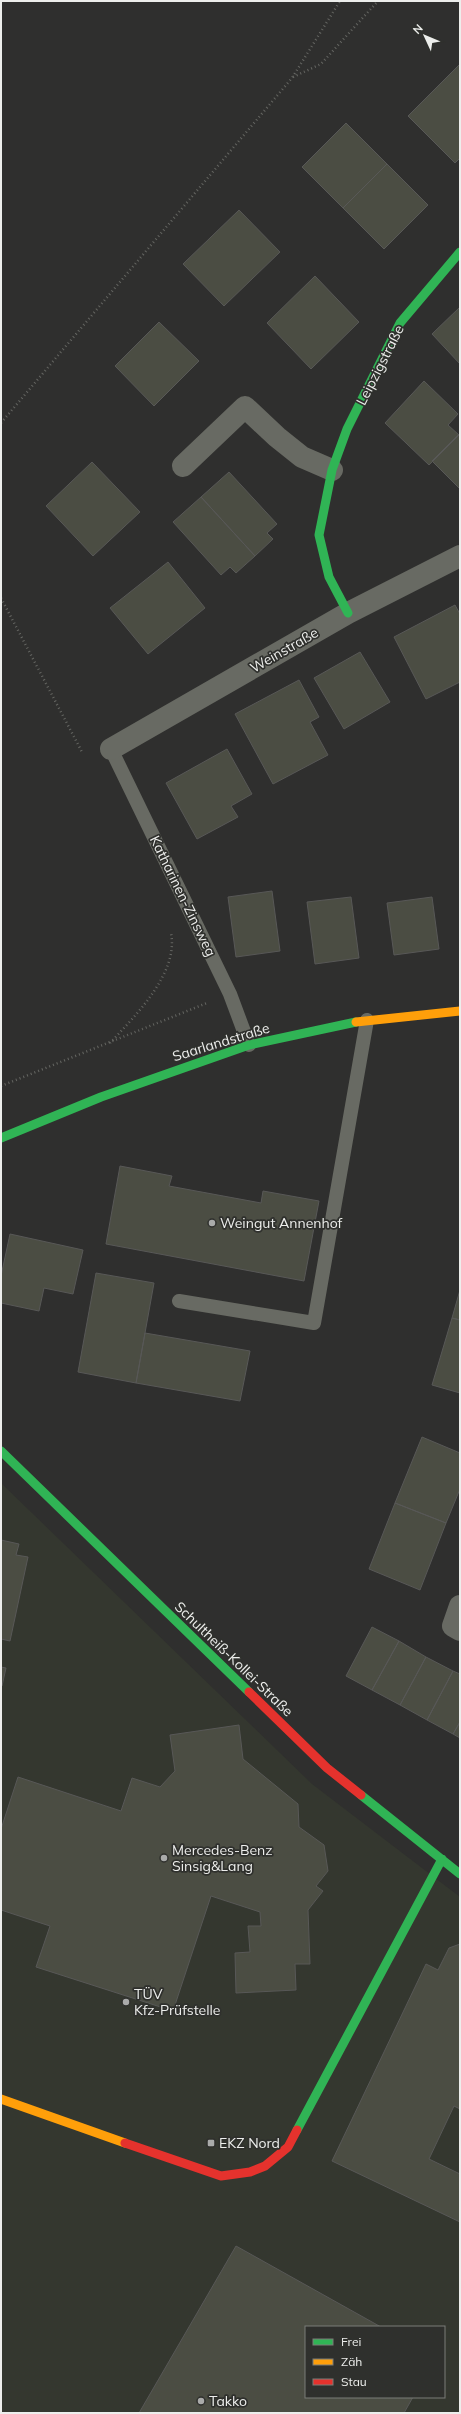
<svg xmlns="http://www.w3.org/2000/svg" width="461" height="2414" viewBox="0 0 461 2414" font-family="Mulish,sans-serif">
<rect width="100%" height="100%" fill="#2f2f2e"/>
<path fill="#34372f" fill-rule="evenodd" d="M1 1483 312 1784 460 1897V2413H1ZM306 2327H444V2397H306Z"/>
<path fill="#4b4d43" stroke="#585857" d="M460 64V158L455 163 408 116Z
M346 123 387 164 343 208 302 167Z
M387 164 428 205 384 249 343 208Z
M239 210 280 252 224 306 183 264Z
M315 276 359 322 311 369 267 323Z
M460 307V364L432 334Z
M159 322 199 361 154 406 115 366Z
M424 381 458 414 448 425 459 435 429 465 385 423Z
M460 433V489L432 461Z
M92 462 140 512 93 556 46 506Z
M229 472 277 524 267 533 273 539 255 556 201 497Z
M201 497 255 556 236 573 230 567 221 575 173 522Z
M168 562 205 608 148 654 110 608Z
M455 605 460 614V682L426 699 394 637Z
M360 652 390 702 344 729 314 678Z
M299 680 319 717 310 722 328 755 273 784 235 714Z
M227 749 252 794 231 806 238 817 197 839 166 783Z
M272 891 280 951 236 957 228 897Z
M351 897 359 958 315 964 307 902Z
M432 897 439 949 394 955 387 903Z
M120 1166 172 1176 169 1186 261 1203 263 1191 319 1201 304 1281 106 1244Z
M10 1234 83 1250 73 1294 44 1288 39 1311 1 1303V1276Z
M96 1273 154 1283 136 1383 78 1372Z
M460 1290V1320L452 1318Z
M452 1318 460 1320V1393L432 1385Z
M145 1333 250 1351 240 1401 136 1383Z
M422 1437 460 1453V1489L446 1523 395 1503Z
M395 1503 446 1523 420 1590 369 1569Z
M1 1540 19 1544 16 1555 28 1557 10 1641 1 1639Z
M372 1627 399 1641 372 1690 346 1676Z
M399 1641 426 1657 400 1705 372 1690Z
M426 1657 453 1671 427 1720 400 1705Z
M1 1667 6 1668 2 1686H1Z
M453 1671 460 1674V1722L453 1734 427 1720Z
M460 1722V1738L453 1734Z
M239 1725 243 1759 298 1804 299 1827 324 1845 328 1871 316 1886 323 1891 308 1910 310 1964H295L296 1990 236 1993 235 1953 250 1952 248 1926H261L260 1912 211 1896 173 2011 36 1967 50 1926 1 1910V1829L18 1777 121 1811 132 1778 160 1787 175 1771 170 1735Z
M460 1944V2109L454 2106 429 2159 460 2174V2222L332 2161 426 1964 438 1970 449 1948Z
M236 2246 381 2327H306V2397H413L404 2413H139Z"/>
<g fill="none" stroke-linecap="round" stroke-linejoin="round">
<path stroke="#656662" stroke-width="2.5" stroke-dasharray="1 3" stroke-linecap="butt" d="M293 77 321 64 378 1
M1 423 292 78 340 1
M1 598 82 752
M110 1043C135 1016 179 973 171 933
M1 1086 207 1003"/>
<path stroke="#686a63" stroke-width="14" d="M111 749 230 994 249 1045
M179 1301 314 1323 367 1020"/>
<path stroke="#686a63" stroke-width="22" d="M183 466 245 407 277 437 302 457 332 470
M111 749 348 613 460 556
M460 1606 453 1626 460 1630"/>
<path stroke="#30b455" stroke-width="9" d="M348 613 329 577 319 535 332 470 347 429 400 323 460 252
M1 1138 101 1097 249 1045 356 1022
M1 1451 249 1692
M361 1795 460 1874
M297 2130 442 1859"/>
<path stroke="#ff9f0a" stroke-width="9" d="M356 1022 460 1011
M1 2099 125 2143"/>
<path stroke="#e5322d" stroke-width="9" d="M249 1692 327 1768 361 1795
M125 2143 221 2176 250 2172 265 2166 288 2147 297 2130"/>
</g>
<g fill="#aaabaa" stroke="#2f302d" stroke-width="1.5">
<circle cx="212" cy="1223" r="4"/>
<circle cx="164" cy="1858" r="4"/>
<circle cx="126" cy="2002" r="4"/>
<rect x="207" y="2139" width="8" height="8" rx="2"/>
<circle cx="201" cy="2401" r="4"/>
</g>
<g text-anchor="middle" stroke-width="3.5" stroke-linejoin="round" paint-order="stroke">
<g font-size="14" fill="#edeeec" stroke="#2f302d">
<text transform="translate(380 365) rotate(-63)" y="5">Leipzigstraße</text>
<text transform="translate(284 650) rotate(-30)" y="5">Weinstraße</text>
<text transform="translate(183 896) rotate(64)" y="5">Katharinen-Zinsweg</text>
<text transform="translate(221 1042) rotate(-17)" y="5">Saarlandstraße</text>
<text transform="translate(234 1659) rotate(44)" y="5">Schultheiß-Kollei-Straße</text>
</g>
<g font-size="14" fill="#edeeec" stroke="#2f302d" text-anchor="start">
<text x="220" y="1228">Weingut Annenhof</text>
<text x="172" y="1855">Mercedes-Benz<tspan x="172" dy="16">Sinsig&amp;Lang</tspan></text>
<text x="134" y="1999">TÜV<tspan x="134" dy="16">Kfz-Prüfstelle</tspan></text>
<text x="219" y="2148">EKZ Nord</text>
<text x="209" y="2406">Takko</text>
</g>
</g>
<rect width="461" height="2414" fill="none" stroke="#edeeec" stroke-width="4"/>
<rect x="305" y="2326" width="140" height="72" fill="#2f302d" stroke="#7b7c79"/>
<rect x="313" y="2339" width="20" height="6" fill="#30b455" stroke="#7b7c79"/>
<text x="341" y="2346" font-size="12" fill="#edeeec">Frei</text>
<rect x="313" y="2359" width="20" height="6" fill="#ff9f0a" stroke="#7b7c79"/>
<text x="341" y="2366" font-size="12" fill="#edeeec">Zäh</text>
<rect x="313" y="2379" width="20" height="6" fill="#e5322d" stroke="#7b7c79"/>
<text x="341" y="2386" font-size="12" fill="#edeeec">Stau</text>
<g transform="translate(425 36) rotate(314)" stroke="#2f302d" stroke-width="3" paint-order="stroke">
<path d="M0-3L7 15L0 10L-7 15Z" fill="#edeeec"/>
<text y="-6" font-size="11" font-weight="bold" text-anchor="middle" fill="#edeeec">N</text>
</g>
</svg>
